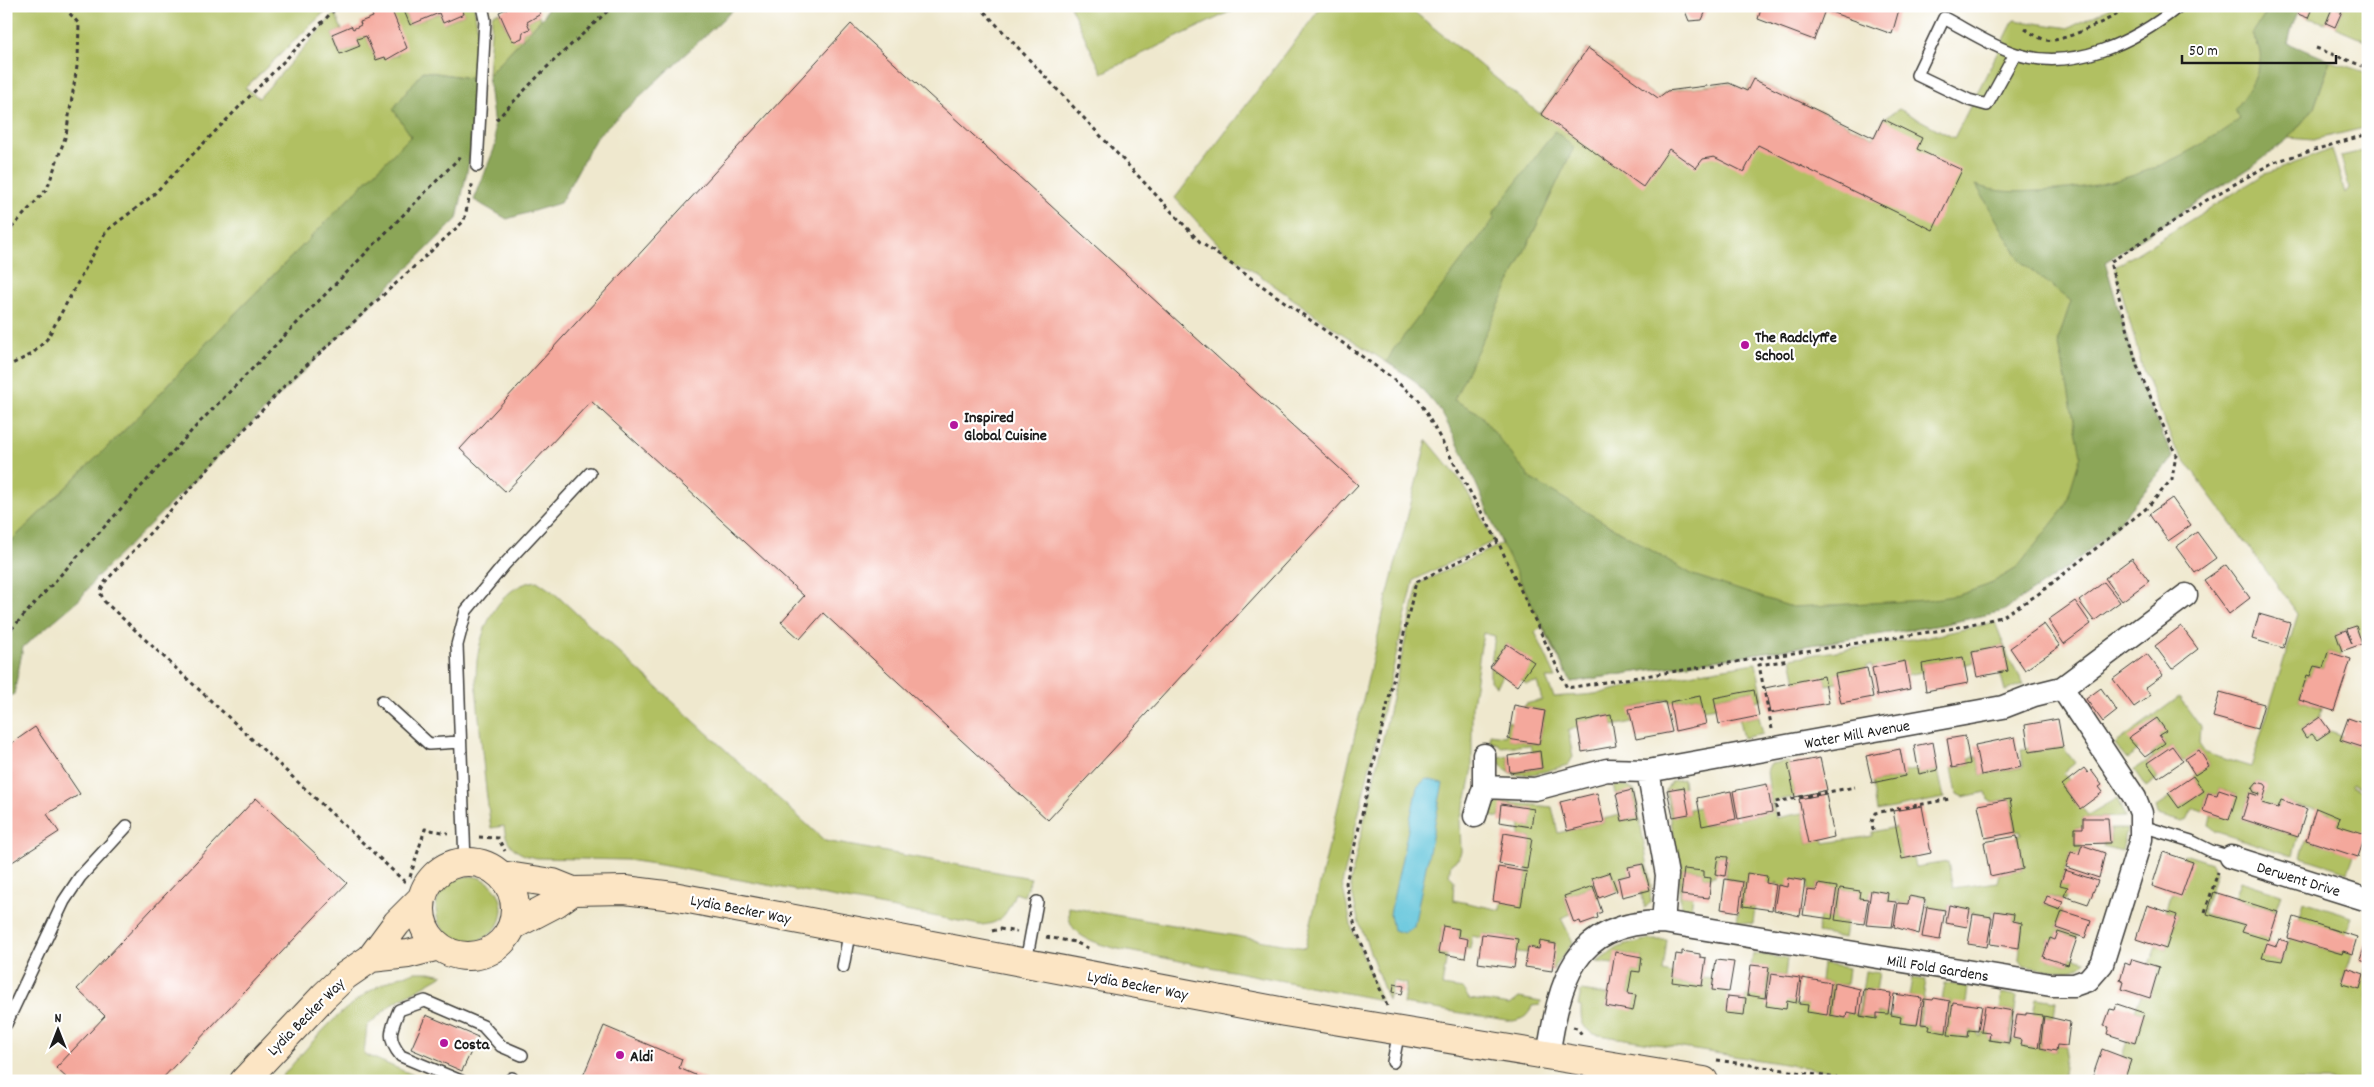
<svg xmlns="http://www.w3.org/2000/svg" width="2374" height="1087" viewBox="0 0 2374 1087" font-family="Dekko,sans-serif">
<rect width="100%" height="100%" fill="#fff"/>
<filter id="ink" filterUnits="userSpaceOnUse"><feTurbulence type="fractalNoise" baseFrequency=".02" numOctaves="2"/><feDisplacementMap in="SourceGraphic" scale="10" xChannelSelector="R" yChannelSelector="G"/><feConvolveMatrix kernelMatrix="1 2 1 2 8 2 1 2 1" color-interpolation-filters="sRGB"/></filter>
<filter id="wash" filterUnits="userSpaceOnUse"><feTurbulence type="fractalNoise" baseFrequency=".0096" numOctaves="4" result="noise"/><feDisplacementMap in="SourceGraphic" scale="20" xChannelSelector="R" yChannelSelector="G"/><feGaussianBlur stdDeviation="1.12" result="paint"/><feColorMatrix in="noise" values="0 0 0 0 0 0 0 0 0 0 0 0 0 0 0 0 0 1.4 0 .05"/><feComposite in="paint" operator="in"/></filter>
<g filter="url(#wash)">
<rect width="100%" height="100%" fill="#efe8ce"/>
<path fill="#b1c062" stroke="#666e3f" d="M6 6H331L245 88 259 98 335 13 342 30 332 34 340 54 360 46 357 39 366 36 376 60 385 57 386 59 398 55 390 6H402L410 25 439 13 444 23 464 14 461 6H474L479 37 476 79 423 71 411 136 213 336 142 413 6 546Z
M1070 6H1242L1102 73Z
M1322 6H1407L1540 114 1588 48 1658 98 1667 91 1729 83 1746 91 1753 79 1874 138 1883 119 1899 109 1954 138 2014 20 2069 28 2114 6H2301L2293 23 2256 164 2105 262 2141 388 2173 457 2110 533 2068 567 2003 611 1940 625 1571 682 1542 627 1535 632 1556 678H1546L1554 697C1569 695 1586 696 1601 693 1652 680 1704 671 1756 663L1763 699 1756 701 1753 690 1714 698 1716 707 1703 709 1700 696 1670 702 1669 699 1630 709 1632 722 1613 726 1610 715 1577 722 1578 727 1568 731 1573 757 1568 765C1547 770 1505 788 1498 757L1508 756 1510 773 1542 768 1540 751 1532 752 1530 745 1500 747 1499 744 1490 742V734L1505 736 1508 721 1511 722 1509 739 1539 744 1545 711 1524 707 1525 704 1542 700 1537 682 1526 684 1521 680 1533 662 1507 644 1490 667 1503 676 1497 686 1490 681V668L1495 636 1483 633 1472 705V773L1468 794 1460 820 1461 852 1458 859 1451 864 1449 875 1454 880 1453 900 1501 910 1502 902 1521 905 1527 872H1531L1527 869 1532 838 1519 836 1520 825 1531 827 1533 809 1502 804 1499 818 1490 816 1496 804 1502 802 1552 807 1558 833 1604 822 1603 819 1620 815 1622 821 1638 818 1632 791 1616 794 1614 785 1626 786 1635 791 1651 885 1650 903 1645 908 1641 892 1649 890 1643 864 1629 867 1630 875 1618 878 1621 891H1617L1610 872 1592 878 1599 898H1597L1592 886 1564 896 1571 914 1561 918 1573 942 1552 971 1555 943 1540 942 1539 949 1528 947 1527 953 1516 952 1518 939 1483 934 1482 938 1472 936 1470 949H1466L1468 939 1458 937 1459 929 1443 927 1438 953 1447 955 1442 986 1463 989 1469 999 1510 1005 1519 998 1541 1002 1540 1005 1532 1006C1528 1016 1524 1019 1513 1021L1403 1004 1406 984 1393 981 1388 1000 1358 920 1350 883 1418 584 1502 544C1479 492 1457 419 1414 380L1335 329 1223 249 1175 198Z
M2313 6H2333L2326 23 2308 18Z
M2336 6H2368V41L2335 27 2343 9Z
M499 12 507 30 515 41 522 38 523 32 530 29 527 22 539 15 541 19 488 75 492 17 493 14Z
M2330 61 2368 73V127L2313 140 2289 138 2314 108Z
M2332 149 2345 193 2349 188 2341 156 2368 150V644L2361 642 2356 626 2336 634 2342 651 2341 656 2328 652 2323 668 2314 666 2310 676 2307 675 2299 700 2322 708 2320 717 2301 730 2306 738 2312 734 2317 740 2330 731 2342 735 2340 740 2368 749V790L2352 784 2351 786 2368 793 2365 810 2368 811V843L2337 825 2340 818 2329 815 2330 813 2281 801 2278 808 2262 803 2265 784 2257 782 2252 788 2254 792 2260 794 2259 796 2250 793 2242 819 2298 837 2293 856 2214 831 2209 825 2211 814 2229 819 2237 795 2219 789 2217 795 2208 793 2203 811 2193 808 2187 820 2182 822 2158 815 2156 807 2171 797 2179 808 2204 791 2193 776 2209 766 2199 750 2183 761 2172 746 2147 763 2158 778 2146 787 2134 770 2153 757 2151 754 2165 743 2159 735 2166 730 2157 718 2129 738 2138 751 2127 759 2115 744 2179 697 2200 726 2199 744 2205 753 2251 767 2298 614 2175 447 2143 370 2115 267 2263 175Z
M1427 440 1462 482 1494 541 1414 580 1342 884 1352 929 1381 1000 1118 949C1094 943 1065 936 1069 907L1305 948 1387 597Z
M537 581 553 592 825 841 1031 878 1024 896 1015 893C1007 913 1003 924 980 925L661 865 627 860 537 858C517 855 506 846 504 826L491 828C486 795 483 762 480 729 478 702 473 675 479 649 485 619 504 584 537 581Z
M1995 622 2009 658 2024 684 2005 691 2000 672 2008 671 2003 646 1972 652 1974 662 1964 665 1963 657 1922 664 1923 672 1907 675 1904 662 1872 668 1871 665 1867 666V668L1836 674 1837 683 1826 685 1824 677 1796 682 1791 658 1938 635Z
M1759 716 1763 734 1743 738 1739 720Z
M2063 747 2075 763 2063 773 2069 780 2062 786 2080 809 2082 808 2088 815 2117 798 2125 817 2083 818V828H2075V845H2082L2079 854 2071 852 2060 884 2068 887 2065 901 2048 896 2044 904 2062 911 2056 928 2078 935 2077 938 2058 932 2055 940 2049 939 2044 957 2068 965 2071 957 2086 961C2073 978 2042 968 2024 966L2019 959 2022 923 2013 921 2014 914 1993 911 1992 917 1970 913V909L1949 905 1948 910 1927 907 1928 899 1910 896 1908 904 1898 903 1899 900 1896 902 1887 901 1888 893 1872 890 1868 899 1859 898V891L1840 888 1835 920 1847 922 1844 938 1817 933 1820 917 1832 919 1837 887 1818 884 1816 891 1807 890 1808 881 1789 879 1787 887 1778 885 1777 882 1776 885 1766 883 1748 873 1743 905 1755 908 1753 924 1737 921 1743 882 1725 879 1728 857 1718 856 1715 876H1712L1711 878 1703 877V871L1684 869 1681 895 1693 896 1690 914 1684 910 1680 902 1679 869 1666 790 1671 781 1683 779 1684 787 1668 790 1673 817 1689 814V809L1699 807 1703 826 1736 819 1738 821V819L1772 812 1767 771 1770 764 1788 761 1795 797 1773 801 1776 818 1802 813 1808 843 1824 839 1825 843 1872 836V832L1896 827 1902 859 1913 857 1915 867 1948 862 1953 888 1997 882 1999 874 2023 869 2017 836 2021 835 2020 831 2016 832 2010 799 1992 802 1988 800 1986 792 1963 797 1957 794 1952 768 1970 764 1969 758 1977 756 1981 775 2023 767 2021 749 2029 748 2030 752Z
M1918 769 1919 774 1938 770 1944 798 1877 811 1872 783 1905 777 1904 772Z
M2110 829H2127L2122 851 2103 846 2104 843H2110Z
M2306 840 2354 855 2348 872 2301 857Z
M2184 854 2212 863 2216 873 2203 913 2245 925 2243 932 2269 940 2263 958 2282 961 2290 938 2341 954 2343 951 2352 954 2342 983 2360 988 2368 963V1081H2124L2131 1060 2122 1056 2127 1041 2135 1043 2144 1013 2135 1010 2141 995 2150 997 2159 968 2149 964 2156 946 2166 949 2177 915 2166 911 2172 893 2181 895 2192 862 2183 859Z
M436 909a33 33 0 1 1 66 0a33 33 0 1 1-66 0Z
M2240 881 2281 894 2275 911 2234 898Z
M2303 901 2352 916 2346 934 2298 919Z
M1645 940H1667L1663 972 1673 974 1672 982 1702 986 1703 978 1713 979 1712 990 1729 992 1725 1012 1744 1015 1747 995 1765 997 1769 968 1751 965 1753 953 1787 959 1785 976 1771 974 1766 1005 1787 1001 1796 1003V1006H1799V1004L1808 1005 1827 1015 1831 983 1820 981 1822 964 1848 968 1846 985 1834 984 1830 1015 1846 1018 1847 1012 1857 1014 1858 1017 1865 971 1879 973 1876 991 1864 989 1860 1016 1876 1019 1877 1013 1888 1014V1017H1901V1023L1917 1025 1921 999 1909 996 1912 978 1926 980 1919 1027 1921 1024 1930 1025 1929 1030 1946 1033 1950 1001 1942 1000 1945 983 1968 987 1966 1004 1949 1035 1968 1037 1969 1030 1978 1031V1036H1981V1032L1990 1033 1989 1040 2009 1043 2013 1011 2000 1009 2002 993 2017 996 2010 1045 2013 1038 2022 1040V1045L2038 1048 2033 1014 2036 998 2056 1001 2054 1017 2044 1016 2040 1048 2056 1051 2057 1045 2067 1046 2062 1081H1893L1593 1034C1581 1026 1581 1021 1581 1007L1578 1006 1581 991 1608 995 1606 1006 1633 1010 1636 995 1628 994 1632 971 1640 972 1642 957 1616 952 1613 964 1597 962 1619 947Z
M415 972H430L443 975 392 1004 367 1026 364 1054 427 1081H278C317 1037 355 986 415 972Z"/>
<path fill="#8ca658" stroke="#54613a" d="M548 6H737L597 136 560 203 507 219 474 200 496 144 488 75 544 16Z
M2271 6H2301L2293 23 2288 43 2330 61 2314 108 2289 138 2256 164 2105 262 2141 388 2173 457 2110 533 2068 567 2003 611 1940 625 1571 682 1502 544 1464 456 1441 411 1414 380 1387 362 1393 350 1494 219V212L1555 131 1574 147 1454 400 1479 413 1531 479 1693 575 1792 607 1927 600 1959 595 1988 585 2017 568 2065 507 2081 455 2058 340 2071 301 2021 262 1976 185C1996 193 2017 192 2039 191 2120 188 2175 165 2240 119L2234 110C2245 99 2263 69 2260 53 2259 46 2255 40 2252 34Z
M423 71 476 79 470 157 457 219 95 579 80 599 23 647 14 694 6 699V546L142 413 213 336 411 136 393 109Z"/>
<path fill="#5dc3da" stroke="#3c707b" d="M1426 779 1443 783 1414 926 1404 933 1393 930 1390 914 1417 787Z"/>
<g id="blocks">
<path fill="#f4a89c" d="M386 6H390L407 48 386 60 385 57 376 60 366 36 357 39 360 46 340 54 332 34 351 26 353 29 361 25 360 22 373 17 371 12Z
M402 6H461L464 14 443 23 439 13 410 25Z
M513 6H537L540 13 539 15 527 22 530 29 523 32 522 38 515 41 512 40 507 30 499 12Z
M1683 6H1708L1702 20 1689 21Z
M1762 6H1900L1892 34 1825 10 1814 40 1758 19Z
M2301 6H2313L2308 18 2298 14Z
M2333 6 2343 9 2335 27 2326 23Z
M851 24 1358 485 1048 820 823 613 800 639 781 622 804 596 591 401 506 492 460 449Z
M1588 48 1658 98 1667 91 1729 83 1747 91 1753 79 1874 138 1883 119 1922 138 1917 149 1962 170 1933 230 1758 145 1744 172 1714 157 1703 159 1696 168 1669 149 1643 187 1541 114Z
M2172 498 2191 525 2168 541 2149 514Z
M2197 532 2216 558 2195 573 2176 547Z
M2132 558 2149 581 2122 601 2105 578Z
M2226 565 2250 598 2229 614 2204 580Z
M2104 582 2120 602 2094 621 2079 601Z
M2075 601 2091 624 2064 644 2048 620Z
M2259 614 2290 623 2283 648 2252 639Z
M2044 624 2060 646 2025 670 2010 648Z
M2181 626 2198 649 2172 669 2155 646Z
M2356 626 2362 644 2342 651 2336 634 2346 630 2352 644 2347 629Z
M1507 644 1534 662 1517 686 1490 667Z
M2003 646 2008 671 1977 677 1972 652Z
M2328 652 2351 659 2334 711 2299 700 2307 675 2310 676 2314 666 2323 668Z
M2147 654 2163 675 2145 688 2151 695 2134 707 2113 679Z
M1963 657 1968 683 1926 691 1922 664Z
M1905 661 1910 689 1877 696 1872 668Z
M1867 668 1873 697 1841 703 1835 674Z
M1824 676 1829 703 1770 713 1765 688Z
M2101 688 2117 711 2103 722 2086 699Z
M1754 690 1759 716 1719 724 1714 698Z
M2220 692 2264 704 2257 729 2213 717Z
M1700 696 1706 724 1675 731 1670 702Z
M1665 702 1672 732 1636 739 1629 709Z
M1514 705 1545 711 1539 744 1508 739Z
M1611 715 1616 746 1582 752 1577 722Z
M2320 717 2330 731 2317 740 2312 734 2306 738 2301 730Z
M2157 718 2166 731 2159 735 2165 743 2145 757 2128 738Z
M2348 718 2368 725V749L2340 740Z
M2058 719 2063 747 2029 752 2025 725Z
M35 727 80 794 47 814 59 832 6 866V747Z
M1965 736 1970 764 1952 768 1947 739Z
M2015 737 2021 767 1981 775 1975 745Z
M1933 742 1938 770 1919 774 1914 746Z
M2172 746 2183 761 2158 778 2147 763Z
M1900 749 1905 776 1872 783 1866 756Z
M2199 750 2209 766 2195 775 2185 759Z
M1540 751 1542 768 1510 773 1508 756Z
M1820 758 1827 790 1795 797 1788 764Z
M2084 768 2088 773 2091 770 2102 785 2099 787 2103 792 2080 809 2062 785Z
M2193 776 2204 791 2179 808 2168 793Z
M2257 782 2265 784 2267 787 2262 803 2278 808 2281 800 2307 809 2298 837 2242 819 2250 793 2259 796 2260 794 2254 792 2252 788Z
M1767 784 1772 812 1738 819 1733 791Z
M1684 787 1689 814 1673 817 1667 790Z
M2219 789 2237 795 2229 820 2203 811 2208 793 2217 795Z
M1632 790 1638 818 1622 821 1616 794Z
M1731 791 1736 819 1702 826 1697 798Z
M1597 793 1604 822 1567 831 1560 802Z
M1826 794 1834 837 1808 843 1799 799Z
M256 798 347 883 160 1081H70L56 1068 105 1016 77 989Z
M2010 799 2016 832 1985 838 1978 805Z
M1501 804 1534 809 1531 827 1499 822Z
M1922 806 1931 853 1902 859 1893 811Z
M2316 808 2340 818 2337 825 2366 834 2358 857 2306 840Z
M2083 818H2108L2110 843 2075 844V828H2083Z
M1504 833 1532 838 1527 869 1499 864Z
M2017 836 2023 869 1990 876 1984 842Z
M2082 845 2105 853 2099 878 2066 867 2071 852 2079 854Z
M2163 852 2193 862 2181 896 2152 886Z
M1718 856 1728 857 1725 876 1715 874Z
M1643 864 1650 890 1622 897 1618 878 1630 875 1628 867Z
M1498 867 1527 872 1521 906 1493 901Z
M1684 869 1703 871V877L1711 878 1709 898 1681 895Z
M2065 870 2098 881 2088 904 2064 896 2068 887 2060 885Z
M1610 872 1617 891 1599 898 1592 878Z
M1747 873 1767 876 1766 883 1776 885 1772 910 1743 906Z
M1788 878 1805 881 1800 916 1774 910 1778 885 1787 887Z
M1725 879 1743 882 1739 912 1721 909Z
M1818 884 1837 887 1832 919 1803 915 1807 890 1816 891Z
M1593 886 1602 912 1597 914 1598 918 1581 924 1580 921 1574 923 1564 896Z
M1840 888 1860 891 1859 898 1868 899 1864 924 1835 920Z
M1871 890 1888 893 1887 901 1896 902 1892 927 1866 925Z
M2214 892 2278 912 2269 940 2242 932 2245 925 2207 914Z
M1909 896 1925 899 1919 934 1894 927 1898 903 1908 904Z
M2047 896 2063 901 2060 910 2044 904Z
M1949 905 1970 909 1967 927 1946 923Z
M2147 905 2177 915 2166 949 2136 939Z
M1927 907 1945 910 1940 940 1922 937Z
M1995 911 2014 914 2013 921 2022 923 2019 948 1990 944Z
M2062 911 2091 920 2085 938 2056 928Z
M1973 914 1992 917 1987 947 1968 944Z
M2294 917 2357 937 2352 954 2343 951 2342 954 2288 938Z
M1443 926 1459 929 1458 937 1468 939 1465 958 1438 953Z
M2058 932 2077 938 2068 965 2043 957 2050 938 2055 940Z
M1482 934 1518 939 1514 968 1478 963Z
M2368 936V963L2360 960Z
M2279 939 2288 942 2282 961 2262 958 2267 943 2276 946Z
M1540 941 1556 944 1552 971 1525 967 1528 947 1539 949Z
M1682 951 1700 954V957L1706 958 1702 986 1672 982 1676 954 1682 955Z
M1615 952 1642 957 1640 972 1632 971 1628 994 1636 995 1633 1011 1606 1006Z
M2132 959 2159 967 2150 998 2122 989 2124 982 2120 980 2125 963 2130 965Z
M1716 960 1734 962 1729 992 1712 990Z
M1751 965 1769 967 1765 998 1747 995Z
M2347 968 2364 974 2360 989 2342 984Z
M1771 974 1800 978 1796 1003 1787 1001 1786 1009 1766 1006Z
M1802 978 1831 983 1827 1015 1807 1012 1808 1005 1799 1004Z
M1834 983 1860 989 1857 1014 1847 1012 1846 1018 1830 1015Z
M1394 984 1404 986 1402 994 1393 992Z
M1864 989 1891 993 1888 1014 1877 1013V1019L1860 1016Z
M1894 994 1922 998 1917 1025 1900 1023 1901 1017 1891 1015Z
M1727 996 1746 998 1744 1015 1725 1013Z
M1934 998 1950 1001 1946 1033 1929 1030 1930 1025 1921 1024 1924 999 1933 1000Z
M1953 1002 1982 1006 1978 1031 1969 1030 1968 1037 1948 1035Z
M2117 1004 2144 1013 2135 1043 2107 1034 2109 1027 2104 1026 2110 1009 2115 1010Z
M1985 1006 2013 1011 2009 1043 1989 1040 1990 1033 1981 1032Z
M2026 1013 2043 1015 2038 1048 2021 1045 2022 1040 2013 1038 2017 1014 2026 1015Z
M426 1015 478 1037 462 1071 411 1049Z
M2044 1016 2070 1022 2067 1046 2057 1045 2056 1051 2040 1048Z
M604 1026 682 1059 679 1068 709 1081H581Z
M2102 1049 2131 1060 2124 1081H2091Z"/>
</g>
</g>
<g filter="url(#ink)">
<use href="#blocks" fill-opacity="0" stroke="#3c3b37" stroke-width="1"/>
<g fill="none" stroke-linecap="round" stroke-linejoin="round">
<defs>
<path id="lane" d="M2015 54 1987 105 1969 100 1917 75 1944 18C1967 30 1991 46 2016 54 2073 72 2135 42 2179 6
M477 166 485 20 482 6
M382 701 429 744 459 742
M2142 826 2191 841 2211 851 2231 857
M465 862 457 645 466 611 504 565 590 473
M1026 962 1037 902
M843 967 850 929
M6 1024 64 901 80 877 127 826
M1393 1062 1399 1031
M461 1081 401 1056C386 1038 391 1030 399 1010L425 1001 483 1026 501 1046 522 1055
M509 1081 512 1078"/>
<path id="street" d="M1648 771 1667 875 1663 922
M1484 787 1535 789 1607 770 1648 771 2003 707 2034 695 2062 688 2186 595
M1475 816 1484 787V755
M2231 857 2368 900
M1548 1056C1560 981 1572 922 1663 922L2051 985H2074L2088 980 2102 964 2141 839V813L2135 798 2062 688"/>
<path id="secondary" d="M421 909a47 47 0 1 1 94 0a47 47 0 1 1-94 0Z
M501 875 553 883 573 891 625 890 673 896 1285 1012 1704 1081
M512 926 556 903 573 891
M371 958 408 954 439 946
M244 1081 324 996 345 976 371 958 397 923 422 898"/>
</defs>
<use href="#lane" stroke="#3c3b37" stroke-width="14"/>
<use href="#street" stroke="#3c3b37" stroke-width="25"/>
<use href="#secondary" stroke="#3c3b37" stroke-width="30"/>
<path stroke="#3c3b37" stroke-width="3" stroke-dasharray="4 4" stroke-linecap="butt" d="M979 6 1200 242 1388 375 1419 400 1498 542 1567 688 1955 628 2001 617 2037 595 2148 507 2172 479 2176 455 2137 366 2110 262 2210 198 2274 162 2368 134
M2025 29C2031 33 2039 38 2046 40 2062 44 2117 15 2133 6
M2316 48 2368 68
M496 120 545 69 613 6
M6 234 47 189 66 135 78 60 79 24 63 6
M6 367 32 354 47 339 106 231 151 197 338 6
M6 635 198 424 462 155
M1772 729 1759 665 1789 660
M1778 817 1775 802 1855 787
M1873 830 1872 822 1875 813 1950 799
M479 837 498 838 505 851
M410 877 425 829 448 833
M405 882 104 601 100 592 105 582 286 384 464 221 473 181
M2205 912 2218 872
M992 931 1000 929 1017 932
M1046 937 1075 942 1090 949
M1387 1006 1355 927 1346 883 1416 582 1498 542
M1573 1027 1577 1028 1583 1036
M1717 1060 1857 1081"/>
<use href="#lane" stroke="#fff" stroke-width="11"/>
<use href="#street" stroke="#fff" stroke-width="22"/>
<use href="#secondary" stroke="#fce5c4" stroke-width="28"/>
</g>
</g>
<g fill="#b5179e" stroke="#fff" stroke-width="2">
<circle cx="1745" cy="345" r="5"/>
<circle cx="954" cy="425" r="5"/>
<circle cx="444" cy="1043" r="5"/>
<circle cx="620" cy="1055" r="5"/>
</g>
<g text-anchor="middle" stroke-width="4.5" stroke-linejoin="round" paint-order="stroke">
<g font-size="16" font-weight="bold" fill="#1c1c1c" stroke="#fff" text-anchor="start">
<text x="1755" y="342">The Radclyffe<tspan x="1755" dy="18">School</tspan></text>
<text x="964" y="422">Inspired<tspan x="964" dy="18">Global Cuisine</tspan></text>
<text x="454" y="1049">Costa</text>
<text x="630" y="1061">Aldi</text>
</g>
<g font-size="16" fill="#1c1c1c" stroke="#fff">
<text transform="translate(1857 733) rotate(-10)" y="6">Water Mill Avenue</text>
<text transform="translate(2299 878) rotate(17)" y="6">Derwent Drive</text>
<text transform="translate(741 908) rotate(11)" y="6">Lydia Becker Way</text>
<text transform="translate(1938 967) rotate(9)" y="6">Mill Fold Gardens</text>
<text transform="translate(1138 984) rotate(11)" y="6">Lydia Becker Way</text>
<text transform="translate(305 1016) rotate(-45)" y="6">Lydia Becker Way</text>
</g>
</g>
<rect width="2374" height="1087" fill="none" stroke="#fff" stroke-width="25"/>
<g transform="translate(58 1030)" stroke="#ffffff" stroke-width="4" paint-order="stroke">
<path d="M0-4L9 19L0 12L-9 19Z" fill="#1c1c1c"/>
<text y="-8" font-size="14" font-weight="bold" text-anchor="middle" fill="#1c1c1c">N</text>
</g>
<path d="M2182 55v8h154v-8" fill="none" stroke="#1c1c1c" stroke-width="2.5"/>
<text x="2189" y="55" font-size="15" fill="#1c1c1c" stroke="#ffffff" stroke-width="4" paint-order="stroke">50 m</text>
</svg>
